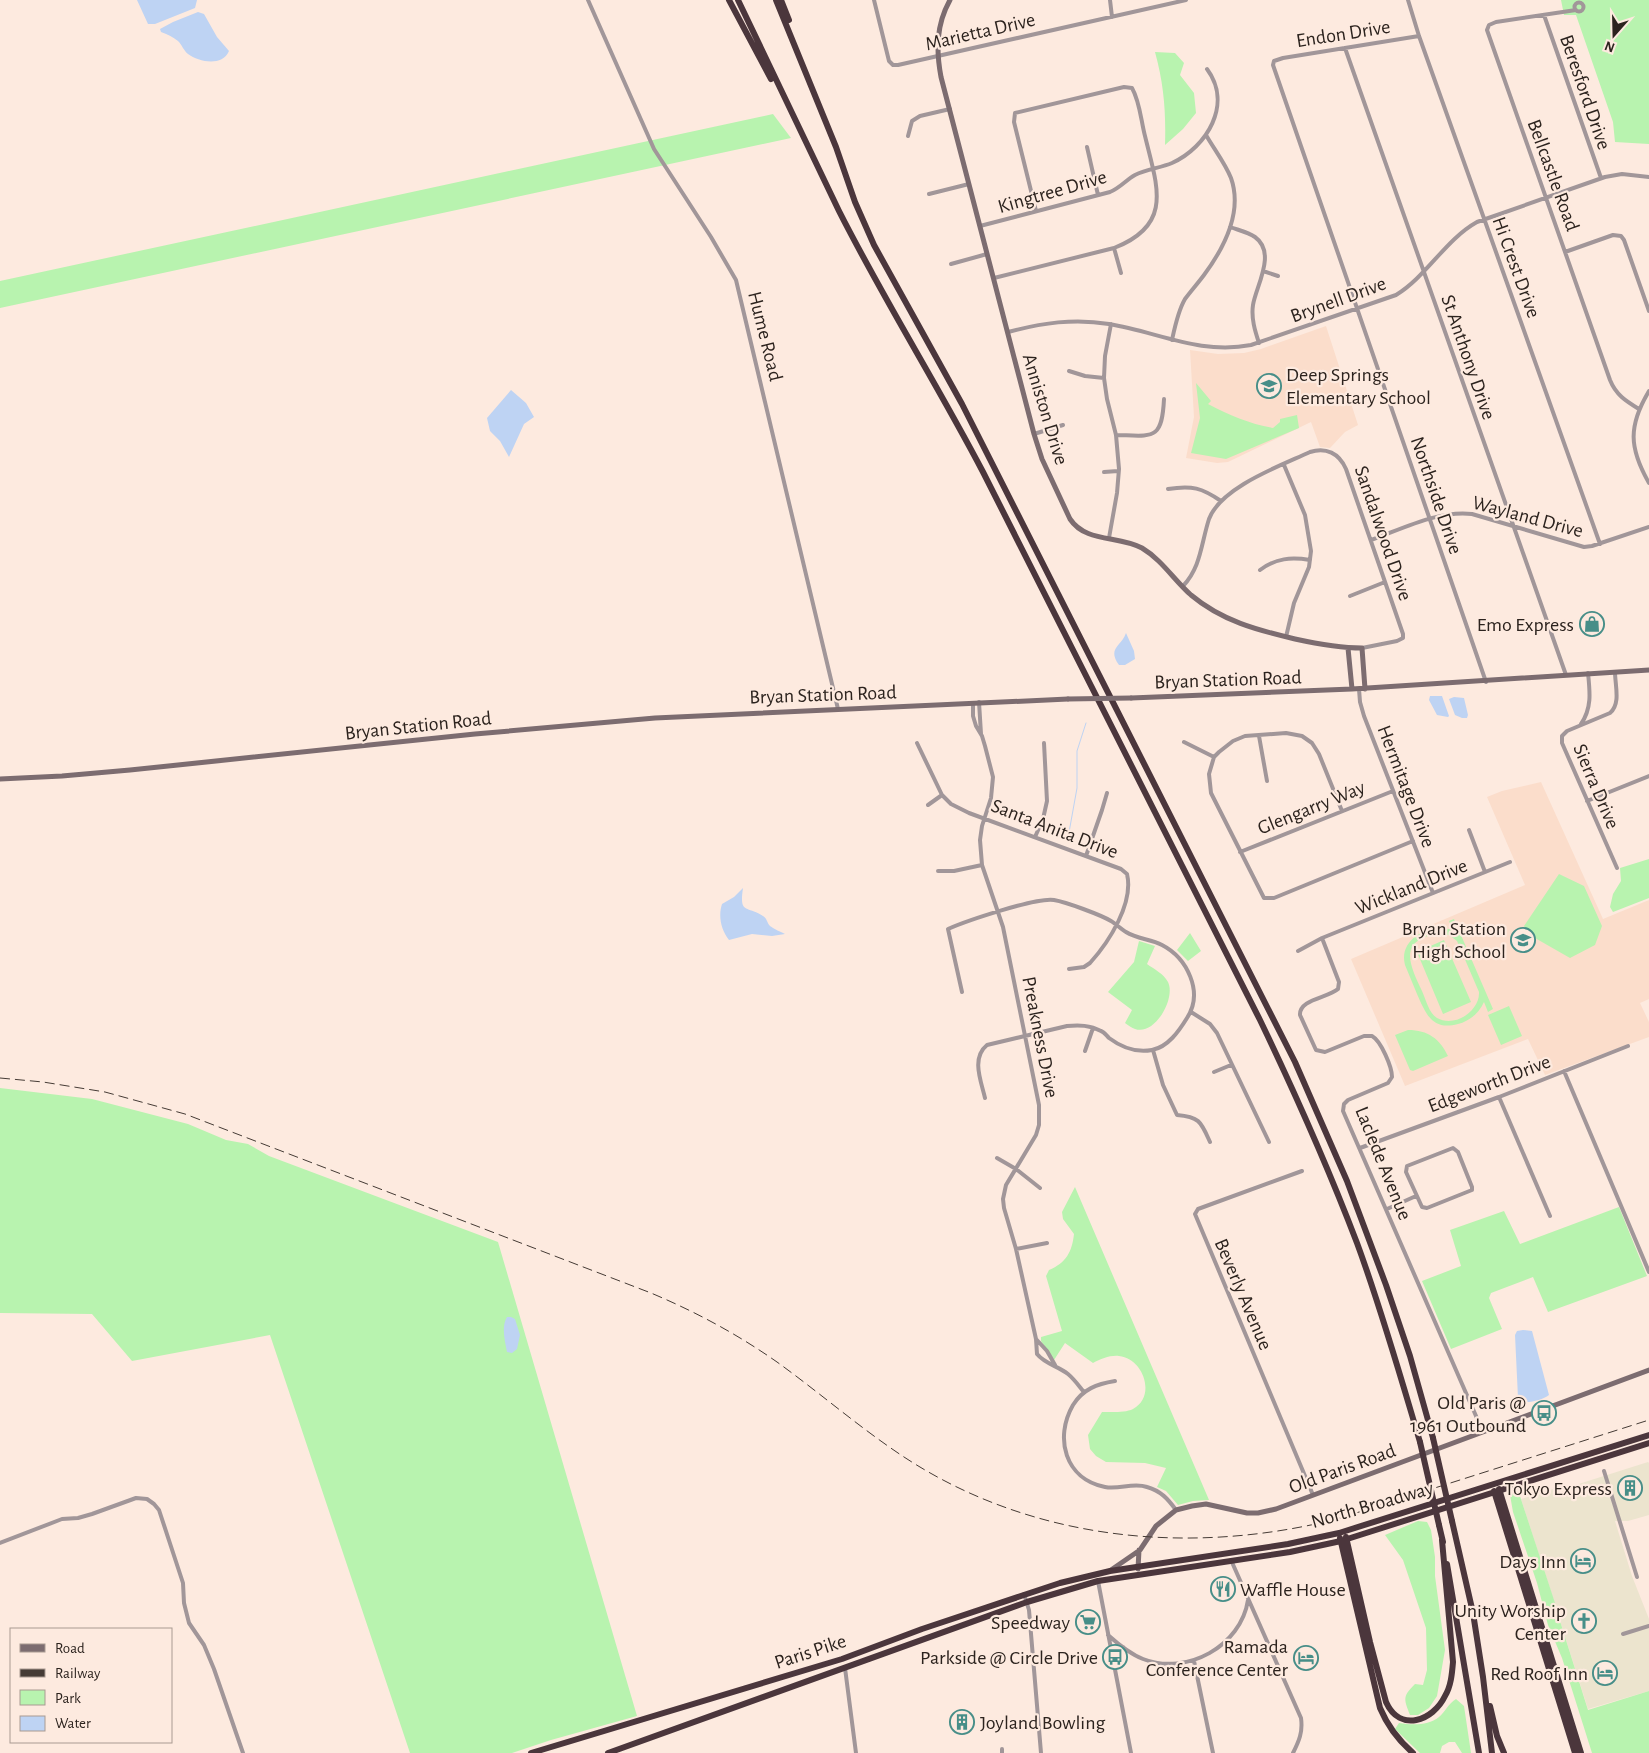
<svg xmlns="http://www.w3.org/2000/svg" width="1649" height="1753" viewBox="0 0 1649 1753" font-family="'Alegreya Sans',sans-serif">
<rect width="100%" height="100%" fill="#fdeadf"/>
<path fill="#ece4ce" d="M1648 1462 1649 1463V1515L1628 1521H1615L1632 1576 1649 1619V1691L1588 1709 1560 1621V1610L1555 1604 1521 1499 1553 1489 1566 1488Z"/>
<path fill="#fbddcb" d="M1326 326 1358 425 1345 432 1330 448 1320 447 1311 422 1228 462 1217 463 1186 458 1194 417 1190 350 1218 354 1244 353 1261 349Z
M1541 782 1603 919 1649 900V999L1640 1003 1649 1022V1037L1545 1075 1528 1039 1405 1086 1351 959 1525 885 1487 797 1502 791Z"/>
<path fill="#b8f3af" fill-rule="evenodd" d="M1561 0H1649V144L1615 142 1613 122 1576 15H1564Z
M1155 52 1175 53 1184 63 1180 75 1194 93 1196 113 1183 129 1165 145C1166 112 1164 85 1155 52Z
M773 114 791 138 0 308V281Z
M1196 383 1211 401 1208 404C1229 415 1250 424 1273 428L1280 422V419L1297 415 1299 428 1226 459 1191 453 1200 418Z
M1649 859V898L1613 912 1610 907 1613 894 1621 881 1620 868Z
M1559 874 1584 886 1602 926 1595 945 1570 958 1528 934 1524 926Z
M1454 919 1493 1009 1488 1012 1484 1002C1479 1013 1470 1021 1458 1024 1432 1031 1426 1014 1417 994 1413 984 1409 975 1405 965 1398 939 1430 923 1453 930L1449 921ZM1435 934 1449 935 1457 941 1479 992C1480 1011 1455 1028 1437 1018 1429 1013 1426 1000 1422 991 1411 967 1397 942 1435 934Z
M1190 933 1201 951 1188 961 1177 950Z
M1444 940 1471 1002 1443 1014 1417 952Z
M1139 941 1155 946 1147 964C1154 969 1164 974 1168 982 1176 998 1155 1036 1135 1029 1132 1028 1128 1025 1125 1023L1132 1010 1108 992 1134 962Z
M1509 1006 1522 1036 1501 1045 1488 1015Z
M1408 1030C1428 1030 1440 1039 1448 1056L1413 1071 1410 1070 1395 1035Z
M0 1088 92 1099 188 1124 226 1140 248 1144 269 1156 498 1242 637 1716 551 1740 512 1753H410L270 1335 132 1361 92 1314 0 1313Z
M1075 1187 1209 1500 1193 1501 1178 1505 1166 1491 1157 1487 1166 1468 1145 1463 1106 1462 1096 1456 1090 1449 1088 1435 1102 1412C1111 1412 1125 1413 1133 1409 1157 1396 1143 1358 1119 1356 1110 1355 1101 1359 1093 1363L1065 1343 1054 1360 1041 1341V1337L1062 1331 1046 1276 1049 1270C1066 1263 1072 1252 1074 1234L1063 1219 1062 1212Z
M1619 1207 1647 1276 1548 1312 1533 1277 1491 1293 1489 1298 1502 1329 1451 1349 1422 1281 1461 1266 1450 1230 1504 1211 1520 1244Z
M1512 1492 1519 1493 1556 1606 1560 1609V1621L1588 1710 1649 1691V1753H1592L1562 1658 1548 1625 1537 1583 1513 1512 1510 1495Z
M1418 1521 1427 1522 1431 1530 1435 1557V1576L1445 1650 1437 1696 1429 1708 1418 1715H1410C1404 1699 1402 1697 1415 1684L1423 1685 1427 1670 1426 1628 1403 1560 1385 1535Z
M1456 1699 1464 1706 1471 1753H1462L1455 1742H1449L1442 1746 1440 1753H1420L1395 1729 1399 1723C1412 1725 1428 1726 1439 1717 1445 1712 1448 1704 1456 1699Z"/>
<path fill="#bed3f3" d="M137 0H197L195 8 155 24H148Z
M198 12 204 14 217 37 229 51C222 67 199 62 188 54 184 51 182 45 178 41 173 37 167 34 161 32L160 29 173 22Z
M511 390 526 403 534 417 524 424 509 457 500 441 490 431 487 418Z
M1126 633 1134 651 1135 659 1125 665H1119C1107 648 1121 647 1126 633Z
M1430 696H1442L1449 716 1448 717 1437 715 1429 700Z
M1454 697 1464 698 1468 715 1467 718H1462L1455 715 1449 699Z
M743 888C739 915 747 905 763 916 767 918 767 923 770 926 774 929 781 932 785 934L772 936 752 934 729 940C721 930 718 916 722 904L734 897Z
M507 1317H511L515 1319 520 1335 517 1349 512 1353 507 1352C505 1341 501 1327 507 1317Z
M1523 1330 1532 1331 1549 1395C1542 1400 1528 1404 1519 1401L1518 1398 1515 1335 1517 1331Z"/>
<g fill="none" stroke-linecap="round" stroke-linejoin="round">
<path stroke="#bed3f3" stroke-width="1" d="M1068 838 1077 788V751L1086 723"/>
<path stroke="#a19699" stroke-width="4" d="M588 0 654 149 711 237 736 280 838 709
M874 0 889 61 893 65H898L1186 0
M1110 0 1112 17
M1408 0 1419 36 1600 544
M1574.5 7a4.5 4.5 0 1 1 9 0a4.5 4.5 0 1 1-9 0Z
M1576 10 1496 22 1489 25 1487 30 1610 380C1616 395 1626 401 1639 409
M1544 15 1601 178
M1419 36 1283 58 1274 61 1273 65 1486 682
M1345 48 1566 675
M908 136 912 121 920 116 950 109
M1087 147 1098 195
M929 194 969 184
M980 226 1110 192C1120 188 1126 180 1135 175 1147 169 1160 168 1172 163 1207 147 1233 104 1207 69
M1230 227C1238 230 1248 232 1255 237 1277 253 1256 286 1253 305 1251 318 1255 331 1259 343
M1114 248 1121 273
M1565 252 1613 235 1621 236 1624 240 1649 311
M951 264 987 254
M1263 271 1278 276
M994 278 1114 248C1174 225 1157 186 1145 136 1141 121 1140 102 1132 88L1124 87 1015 113 1014 122 1036 211
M1008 332C1042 323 1074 318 1109 324 1158 332 1200 355 1251 345L1396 295C1427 276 1445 240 1477 222L1605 177 1622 174 1649 177
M1172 340C1175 326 1178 311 1185 299 1191 291 1198 283 1204 275 1224 248 1243 212 1231 178 1225 163 1214 149 1206 135
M1069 371 1085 376 1104 378
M1649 391C1628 426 1629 448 1649 483
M1034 434 1063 425
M1116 435C1153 436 1162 441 1164 399
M1284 465 1305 515 1311 551 1309 567 1294 603 1286 637
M1104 472 1118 471
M1168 489C1192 485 1202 488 1221 501
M1109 538 1117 493 1119 469 1116 435 1107 399 1104 378 1105 356 1111 324
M1371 540C1402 529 1438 510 1472 514L1584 547 1592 546 1649 527
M1260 570C1276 558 1291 557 1310 560
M1183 586C1201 567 1201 544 1209 519 1221 487 1280 466 1310 452 1326 447 1339 453 1346 469L1403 634V638L1397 641 1362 648
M1350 596 1385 582
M1615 672C1615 685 1621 704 1610 713L1567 731 1562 736V743L1617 868
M1359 689 1360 702 1364 716 1433 893
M979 702 981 734
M973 703V716L976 726 982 736 985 746 993 777 991 798 982 826 980 840 982 865 1003 927 1039 1105V1125L1036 1135 1006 1185 1003 1199 1004 1208 1016 1249 1036 1339 1037 1354C1045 1364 1058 1366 1068 1374 1074 1379 1079 1386 1084 1392
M1581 724C1592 708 1590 692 1588 673
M1259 736 1267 781
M1184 742 1214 757
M917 743 942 795 951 804 969 813 1121 869 1127 874C1134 903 1109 942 1090 963L1084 967 1069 969
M1587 801 1649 776
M928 805 942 795
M1342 811 1319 754 1312 743 1302 736 1286 733 1245 736 1233 741 1219 752 1214 757 1209 774 1211 793 1264 898H1274L1413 841
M1469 830 1485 872
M1035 837 1043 819 1047 801 1044 743
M1240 852 1393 791
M1086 856 1102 810 1107 793
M938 871H954L982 865
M1322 938 1339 982 1338 989C1328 998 1299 999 1300 1015L1316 1050 1325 1052 1364 1036H1372C1381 1041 1392 1067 1392 1077L1388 1083 1348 1100 1344 1104 1343 1111 1483 1432
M1298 951 1322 938 1510 862
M962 992 948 929C966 921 1037 897 1054 900 1066 902 1101 915 1111 921 1116 924 1121 929 1126 932 1137 939 1151 939 1162 945 1187 958 1204 992 1187 1018 1179 1031 1168 1047 1152 1050 1136 1053 1121 1047 1109 1038 1106 1035 1104 1032 1101 1031 1090 1025 1079 1025 1067 1026L987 1045C971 1058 981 1081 985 1098
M1191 1012 1210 1024 1217 1033 1269 1142
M1153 1050 1163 1085 1177 1115C1200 1117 1201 1122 1210 1142
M1085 1051 1093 1028
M1564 1071 1649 1272
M1214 1072 1231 1065
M1499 1097 1550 1216
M1360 1148 1499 1097 1628 1046
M1453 1148 1458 1152 1472 1187V1190L1427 1208 1422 1207 1406 1172 1407 1166Z
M997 1158 1016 1169 1040 1188
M1302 1171 1198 1209 1195 1214 1313 1495
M1387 1209 1416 1196
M1016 1249 1047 1243
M1036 1339 1047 1351 1055 1365
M1115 1381C1097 1384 1083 1389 1073 1405 1054 1438 1065 1479 1105 1487 1119 1490 1133 1482 1147 1487 1161 1491 1168 1499 1176 1510
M1604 1471 1637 1577
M0 1543 62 1519 78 1518 92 1514 136 1498 147 1499 154 1504 159 1510 183 1583 184 1603 189 1623 204 1645 214 1669 243 1753
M1231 1560 1301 1718C1303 1732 1299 1741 1293 1753
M1098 1581 1131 1753
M1024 1594 1029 1610 1041 1753
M1623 1634 1649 1626
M1108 1635C1118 1644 1130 1654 1143 1659 1187 1676 1241 1646 1248 1600
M1112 1655 1116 1649 1123 1647
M1194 1661 1213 1753
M845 1668 856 1753
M1002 1749V1753"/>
<path stroke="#7c6c70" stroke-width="5" d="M950 0C936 25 936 50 941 77L1034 434 1042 459 1070 519C1086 543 1118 535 1142 548 1162 560 1174 580 1191 595 1222 621 1257 630 1295 639 1318 644 1339 648 1362 648L1365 689
M1348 648 1352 689
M1131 698 1352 689 1649 670
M0 779 62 776 130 770 475 734 655 718 1068 699
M1138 1569 1139 1550
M1111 1570 1140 1550 1156 1526 1176 1510 1192 1506 1206 1504 1247 1513H1258L1276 1509 1649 1370"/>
<path stroke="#4b363c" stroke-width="6" d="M729 0 771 79
M738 0 839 211C884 300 937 384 983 472L1260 1020C1295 1093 1328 1167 1357 1243 1381 1308 1400 1375 1420 1442
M776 0 836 147 855 202 874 245 962 404 1295 1062 1347 1181 1386 1285 1410 1356 1433 1438
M781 0 789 20
M1499 1489 1581 1753
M1494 1491 1575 1753
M1452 1521 1473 1613 1483 1677 1492 1753
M1439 1525 1443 1542
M1346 1537 1370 1642 1386 1702C1400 1733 1433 1721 1445 1696 1451 1686 1452 1674 1453 1662L1442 1540
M1340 1538 1380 1708C1388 1727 1398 1740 1413 1753
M1447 1564 1479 1753
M1490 1706 1497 1736 1504 1753
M531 1753 842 1659 922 1629 1060 1583 1110 1571 1288 1544 1339 1533 1649 1435
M608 1753 1027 1602 1098 1581 1290 1552 1341 1541 1649 1443"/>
<path stroke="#453b35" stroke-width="1" stroke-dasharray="10 5" stroke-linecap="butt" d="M0 1078 43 1082 105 1092 185 1114 651 1293C696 1312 737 1334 777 1362 820 1393 860 1428 904 1457 1032 1541 1190 1556 1337 1519L1649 1420"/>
<path stroke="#7c6c70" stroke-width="5" d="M1068 699 1131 698"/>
<path stroke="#4b363c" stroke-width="6" d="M1433 1438 1452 1521
M1420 1442 1439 1525"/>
</g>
<defs>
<symbol id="school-ring" viewBox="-11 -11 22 22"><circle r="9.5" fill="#fdeadf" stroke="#478e88" stroke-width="1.5"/><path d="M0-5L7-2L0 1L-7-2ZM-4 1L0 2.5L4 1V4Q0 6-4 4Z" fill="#478e88"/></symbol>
<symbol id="shop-ring" viewBox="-11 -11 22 22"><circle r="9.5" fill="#fdeadf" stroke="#478e88" stroke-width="1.5"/><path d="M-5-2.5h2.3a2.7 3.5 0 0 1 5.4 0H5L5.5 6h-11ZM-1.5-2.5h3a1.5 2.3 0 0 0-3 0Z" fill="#478e88"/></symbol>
<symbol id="bus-ring" viewBox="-11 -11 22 22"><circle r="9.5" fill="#fdeadf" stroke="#478e88" stroke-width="1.5"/><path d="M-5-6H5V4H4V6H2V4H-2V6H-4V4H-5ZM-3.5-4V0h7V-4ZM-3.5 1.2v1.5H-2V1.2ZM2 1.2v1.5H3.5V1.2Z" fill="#478e88"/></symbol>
<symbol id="building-ring" viewBox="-11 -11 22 22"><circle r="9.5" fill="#fdeadf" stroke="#478e88" stroke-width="1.5"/><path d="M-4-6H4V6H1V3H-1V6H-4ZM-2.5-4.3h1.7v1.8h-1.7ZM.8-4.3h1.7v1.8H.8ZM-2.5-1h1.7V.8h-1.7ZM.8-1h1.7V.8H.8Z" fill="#478e88"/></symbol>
<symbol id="hotel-ring" viewBox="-11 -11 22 22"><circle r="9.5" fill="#fdeadf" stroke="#478e88" stroke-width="1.5"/><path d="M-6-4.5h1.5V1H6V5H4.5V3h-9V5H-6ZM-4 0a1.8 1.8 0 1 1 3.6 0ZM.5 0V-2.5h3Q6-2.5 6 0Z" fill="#478e88"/></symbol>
<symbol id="restaurant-ring" viewBox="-11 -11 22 22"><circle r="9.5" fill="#fdeadf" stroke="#478e88" stroke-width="1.5"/><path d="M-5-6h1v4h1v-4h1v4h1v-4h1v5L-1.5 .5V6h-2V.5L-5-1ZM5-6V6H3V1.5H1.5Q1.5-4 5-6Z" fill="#478e88"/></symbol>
<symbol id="church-ring" viewBox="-11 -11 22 22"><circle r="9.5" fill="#fdeadf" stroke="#478e88" stroke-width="1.5"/><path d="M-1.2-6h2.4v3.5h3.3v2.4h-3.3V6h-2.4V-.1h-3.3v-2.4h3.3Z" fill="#478e88"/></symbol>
<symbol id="supermarket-ring" viewBox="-11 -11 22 22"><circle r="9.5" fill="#fdeadf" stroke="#478e88" stroke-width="1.5"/><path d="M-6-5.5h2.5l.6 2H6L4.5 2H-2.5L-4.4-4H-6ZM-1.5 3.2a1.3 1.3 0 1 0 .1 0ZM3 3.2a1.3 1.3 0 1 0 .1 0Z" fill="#478e88"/></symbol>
</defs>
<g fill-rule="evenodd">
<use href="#school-ring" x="1255" y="372" width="28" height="28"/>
<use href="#shop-ring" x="1578" y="610" width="28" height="28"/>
<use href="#school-ring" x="1509" y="926" width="28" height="28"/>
<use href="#bus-ring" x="1530" y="1399" width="28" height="28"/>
<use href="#building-ring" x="1616" y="1474" width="28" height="28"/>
<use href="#hotel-ring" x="1569" y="1547" width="28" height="28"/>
<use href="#restaurant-ring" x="1209" y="1575" width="28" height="28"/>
<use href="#church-ring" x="1570" y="1607" width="28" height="28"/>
<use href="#supermarket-ring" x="1074" y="1608" width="28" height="28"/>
<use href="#bus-ring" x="1101" y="1643" width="28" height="28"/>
<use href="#hotel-ring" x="1292" y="1644" width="28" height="28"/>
<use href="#hotel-ring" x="1591" y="1659" width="28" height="28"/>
<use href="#building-ring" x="948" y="1708" width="28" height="28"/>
</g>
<g text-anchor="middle" stroke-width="4.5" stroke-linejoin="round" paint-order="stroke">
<g font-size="20" fill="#2c231e" stroke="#fdeadf">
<text transform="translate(980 31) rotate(-13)" y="7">Marietta Drive</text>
<text transform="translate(1343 33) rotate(-9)" y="7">Endon Drive</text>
<text transform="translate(1586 92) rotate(71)" y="7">Beresford Drive</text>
<text transform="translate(1554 175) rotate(70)" y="7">Bellcastle Road</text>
<text transform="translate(1052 191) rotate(-16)" y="7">Kingtree Drive</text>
<text transform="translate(1517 267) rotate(70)" y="7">Hi Crest Drive</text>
<text transform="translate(1338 299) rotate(-20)" y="7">Brynell Drive</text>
<text transform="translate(766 336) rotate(76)" y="7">Hume Road</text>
<text transform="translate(1469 357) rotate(71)" y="7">St Anthony Drive</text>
<text transform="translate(1046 409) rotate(73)" y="7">Anniston Drive</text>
<text transform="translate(1437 495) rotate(71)" y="7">Northside Drive</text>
<text transform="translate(1528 516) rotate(15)" y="7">Wayland Drive</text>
<text transform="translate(1384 533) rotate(71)" y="7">Sandalwood Drive</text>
<text transform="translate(1228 679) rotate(-2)" y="7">Bryan Station Road</text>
<text transform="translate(823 694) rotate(-2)" y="7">Bryan Station Road</text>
<text transform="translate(418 725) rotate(-6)" y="7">Bryan Station Road</text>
<text transform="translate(1407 786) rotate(69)" y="7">Hermitage Drive</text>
<text transform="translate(1597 786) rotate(67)" y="7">Sierra Drive</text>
<text transform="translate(1311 807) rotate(-22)" y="7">Glengarry Way</text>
<text transform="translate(1055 828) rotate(21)" y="7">Santa Anita Drive</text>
<text transform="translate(1411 886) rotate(-22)" y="7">Wickland Drive</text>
<text transform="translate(1041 1037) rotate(79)" y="7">Preakness Drive</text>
<text transform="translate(1489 1083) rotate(-21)" y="7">Edgeworth Drive</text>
<text transform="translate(1384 1163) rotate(68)" y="7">Laclede Avenue</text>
<text transform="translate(1244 1294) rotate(67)" y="7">Beverly Avenue</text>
<text transform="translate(1342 1468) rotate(-20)" y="7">Old Paris Road</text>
<text transform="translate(1372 1504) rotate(-16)" y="7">North Broadway</text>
<text transform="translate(810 1651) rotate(-18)" y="7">Paris Pike</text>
</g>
<g font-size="20" fill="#2c231e" stroke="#fdeadf" text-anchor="end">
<text x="1286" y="381" text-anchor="start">Deep Springs<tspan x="1286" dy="23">Elementary School</tspan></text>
<text x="1574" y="631">Emo Express</text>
<text x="1506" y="935">Bryan Station<tspan x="1506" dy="23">High School</tspan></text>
<text x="1526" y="1409">Old Paris @<tspan x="1526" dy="23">1961 Outbound</tspan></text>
<text x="1612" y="1495">Tokyo Express</text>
<text x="1566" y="1568">Days Inn</text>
<text x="1240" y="1596" text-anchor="start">Waffle House</text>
<text x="1566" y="1617">Unity Worship<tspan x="1566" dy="23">Center</tspan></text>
<text x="1070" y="1629">Speedway</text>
<text x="1288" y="1653">Ramada<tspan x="1288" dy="23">Conference Center</tspan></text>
<text x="1098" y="1664">Parkside @ Circle Drive</text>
<text x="1588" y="1680">Red Roof Inn</text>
<text x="980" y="1729" text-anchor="start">Joyland Bowling</text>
</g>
</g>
<rect x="10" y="1628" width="162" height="115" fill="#fdeadf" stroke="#a99a92"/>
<rect x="20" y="1644" width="25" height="8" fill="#7c6c70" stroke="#a99a92"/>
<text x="55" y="1653" font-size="15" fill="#2c231e">Road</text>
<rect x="20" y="1669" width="25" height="8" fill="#453b35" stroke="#a99a92"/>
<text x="55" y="1678" font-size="15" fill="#2c231e">Railway</text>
<rect x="20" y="1690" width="25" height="15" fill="#b8f3af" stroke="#a99a92"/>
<text x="55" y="1703" font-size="15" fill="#2c231e">Park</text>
<rect x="20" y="1716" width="25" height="15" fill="#bed3f3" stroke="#a99a92"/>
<text x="55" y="1728" font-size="15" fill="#2c231e">Water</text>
<g transform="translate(1614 35) rotate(200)" stroke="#fdeadf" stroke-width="4" paint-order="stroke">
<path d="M0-4L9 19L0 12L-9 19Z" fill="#2c231e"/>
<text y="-8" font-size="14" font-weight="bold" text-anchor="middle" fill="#2c231e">N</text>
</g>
</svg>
